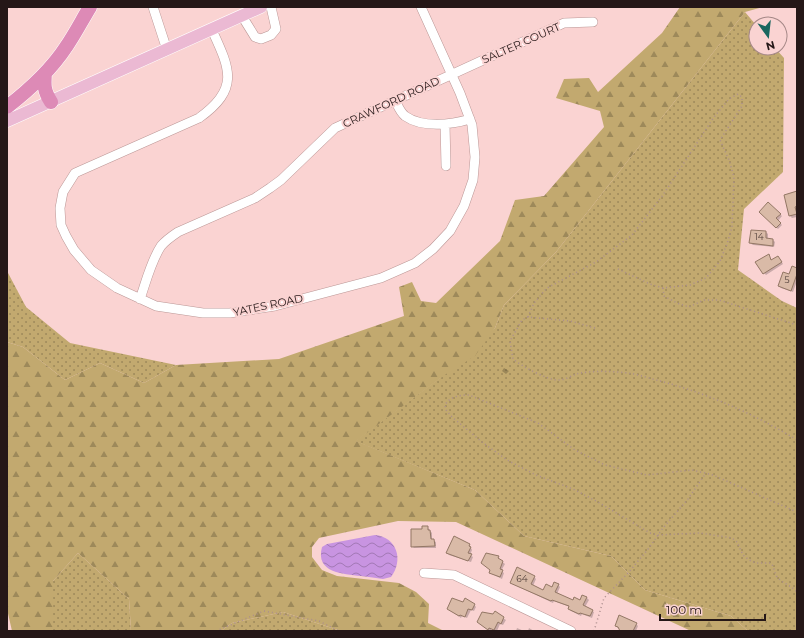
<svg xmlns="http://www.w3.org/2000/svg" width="804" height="638" viewBox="0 0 804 638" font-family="Montserrat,sans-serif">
<defs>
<pattern id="grass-dots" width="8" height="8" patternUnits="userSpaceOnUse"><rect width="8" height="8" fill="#c2a96f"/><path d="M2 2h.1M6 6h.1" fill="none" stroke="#9d895a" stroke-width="1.8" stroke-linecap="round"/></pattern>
<pattern id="forest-firs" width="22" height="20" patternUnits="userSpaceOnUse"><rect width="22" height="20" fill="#c2a96f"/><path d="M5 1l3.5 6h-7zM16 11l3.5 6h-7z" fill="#9d895a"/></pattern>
<pattern id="water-waves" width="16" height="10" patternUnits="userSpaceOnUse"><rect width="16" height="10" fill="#c894e1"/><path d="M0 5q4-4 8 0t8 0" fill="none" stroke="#a278b5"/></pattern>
</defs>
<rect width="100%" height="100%" fill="#fad3d2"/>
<path fill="url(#grass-dots)" d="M745 12 756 25V48H775L784 58 783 172 744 209 738 270 782 301 797 308V631H748L731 616 645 590 611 556 524 536 475 490 355 441 440 378 495 328 504 305 556 252Z
M7 271 26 307 70 343 176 365 144 383 100 363 65 380 23 347 7 342Z
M78 553 129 599 131 631H53V581Z
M283 612 341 631H221L232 623Z"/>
<path fill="url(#forest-firs)" d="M680 7H763L745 12 556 252 504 305 495 328 475 356 446 374 356 441 475 490 524 536 611 556 645 590 731 616 748 631H691L456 522 398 521 319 538 312 547V557L322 570 337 576 399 583 416 592 429 604 428 623 444 631H341L283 612 232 623 221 631H131L129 599 78 553 53 581V631H12L7 609V342L23 347 65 380 100 363 144 383 176 365 279 359 404 316 399 287 412 282 421 301 436 303 500 241 515 200 544 196 604 127 600 111 556 98 564 79 589 78 598 92 662 33Z"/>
<path fill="url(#water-waves)" d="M375 535C397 537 404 560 391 577L383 579C376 578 369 577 361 576 343 574 315 573 322 547L327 544Z"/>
<path fill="#0003" d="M797 192V217L792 218 790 216Z
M768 203 782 216 778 221 782 225 778 229 760 212Z
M752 231 766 232 768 234V239L773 240 775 242 774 247 753 245 750 243Z
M768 255 772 261 780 259 783 264 766 275 764 273Z
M797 269V281L793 292 781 288 779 286Z
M504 368 509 371 506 374 502 371Z
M427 527 432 533V540L436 542V548H414L412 546 423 530Z
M469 544 472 550 470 555 473 557 471 562 449 555 447 553Z
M487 554 498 557 500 560 505 564 501 571 504 573 502 579 490 573 491 570Z
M534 577 536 579 533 586 544 591 558 585 560 587 557 594 573 601H580L587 598 589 600 585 607 594 612 592 618 582 614 581 616 571 611 569 609 570 607 554 601 553 603 513 584Z
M472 602 476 607 474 611 471 610 467 618 462 616 461 618 451 611 464 603Z
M495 613 506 620 503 625 500 624 497 631 491 629V631L481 624 494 615Z
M636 624 638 626 636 631H621L616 626Z
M517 628 524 631H516Z
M529 628 534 631H528Z"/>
<path fill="#d9baa7" stroke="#937765" d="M797 191V206L795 207 797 214 789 216 784 195Z
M768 202 781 214 776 218 781 223 776 228 759 212Z
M751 230 766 231V238L773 239V246L749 243Z
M769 254 771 260 778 256 782 262 763 274 755 262Z
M792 266 797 268V274L791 291 778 286 783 272 789 274Z
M422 526H428V530H430L431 539H434L435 546 411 547V529H422Z
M454 536 470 544 469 546 471 547 468 553 472 554 468 561 446 553Z
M486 553 499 556 498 558 503 561 500 569 503 570 500 577 489 573 490 570 481 563Z
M517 567 535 576 531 584 543 590 546 584 552 587 554 582 559 584 555 592 573 600 574 597 580 600 582 595 587 597 583 605 593 610 590 616 580 613 579 614 568 609 569 606 552 600 551 601 510 583Z
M452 598 463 602 465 598 475 604 472 610 468 609 465 617 460 615 459 616 447 609Z
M495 611 504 617 501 624 498 622 494 630 489 628 488 630 477 622 482 612 493 614Z
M619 615 637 623 633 631H620L618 627 615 626Z"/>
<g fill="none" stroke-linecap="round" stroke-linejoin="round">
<defs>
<path id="minor" d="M153 7 167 50
M242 16 255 37 261 39 271 35 276 29 271 7
M212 30C230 69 240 89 199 118L75 173 63 192 60 208 61 225 66 236 74 250 91 270 117 288 156 306 203 313H230L275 306 381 278 415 263 433 249 450 231 464 206 473 180 475 157 472 125 460 93 421 7
M395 100C398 106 400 112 405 116 422 128 451 125 470 119
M445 124 446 166
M140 299C146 282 151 261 161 246 166 240 172 236 178 232L255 198 270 188 281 180 335 128 564 23 593 22
M424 573 454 575 571 631"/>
<path id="major" d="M7 121 261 7"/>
<path id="highway" d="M45 73C44 86 44 91 51 102
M7 107C29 90 51 70 66 47 75 34 82 20 90 7"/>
</defs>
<use href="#minor" stroke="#bb9796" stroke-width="10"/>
<use href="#major" stroke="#fff" stroke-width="13"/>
<use href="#highway" stroke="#fff" stroke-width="15"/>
<path stroke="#ac8e8e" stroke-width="1.5" stroke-dasharray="1 3" stroke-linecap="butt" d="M663 288 664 296 677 303 689 307 704 300H719L797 325
M528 317 534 303 547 288 596 262 632 235 663 195 714 117 729 99 738 94 742 97V106L720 140 729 160 734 177 732 227 727 244 720 261 706 278 690 285 663 288 650 284 618 269
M595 328 570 321 528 317 522 320 510 341 513 359C521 366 549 381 559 380 565 380 571 376 576 374 593 370 617 371 634 374 643 376 652 379 660 381 709 394 754 414 797 440
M797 512 713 475 692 470 647 475 605 465 575 450 538 423 469 395C461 395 450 396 445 405L446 410 452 417 482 442 507 460 536 475 573 489 598 502 650 533 658 535 700 533 732 538 737 542 743 555 749 560 756 563H771C775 568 774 574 778 578 784 584 792 586 797 592
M216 631 264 611 319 621 339 631
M594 631 604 598 628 573 649 548 663 528 688 499 706 473"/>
<use href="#minor" stroke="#fff" stroke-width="9"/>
<use href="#major" stroke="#ebb9d3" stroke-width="12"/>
<use href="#highway" stroke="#dd8ab6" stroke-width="14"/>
</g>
<g text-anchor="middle" stroke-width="4" stroke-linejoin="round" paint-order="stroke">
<g font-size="9" fill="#52403b">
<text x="759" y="240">14</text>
<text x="787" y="283">5</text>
<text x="522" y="582">64</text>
</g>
<g font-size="11" fill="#251717" stroke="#fad3d2">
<text transform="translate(521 43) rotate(-24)" y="4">SALTER COURT</text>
<text transform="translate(391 102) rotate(-25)" y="4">CRAWFORD ROAD</text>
<text transform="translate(268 305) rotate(-12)" y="4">YATES ROAD</text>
</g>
</g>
<rect width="804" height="638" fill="none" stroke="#251717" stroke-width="16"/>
<g transform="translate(768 36) rotate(165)"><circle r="19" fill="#fad3d2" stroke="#a58887"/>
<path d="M0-3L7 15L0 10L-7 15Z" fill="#1a665f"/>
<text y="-6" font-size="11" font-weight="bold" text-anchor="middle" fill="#251717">N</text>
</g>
<path d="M660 614v6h105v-6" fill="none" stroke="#251717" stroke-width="2"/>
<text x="666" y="614" font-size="12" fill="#251717" stroke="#fad3d2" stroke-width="3" paint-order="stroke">100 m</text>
</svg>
